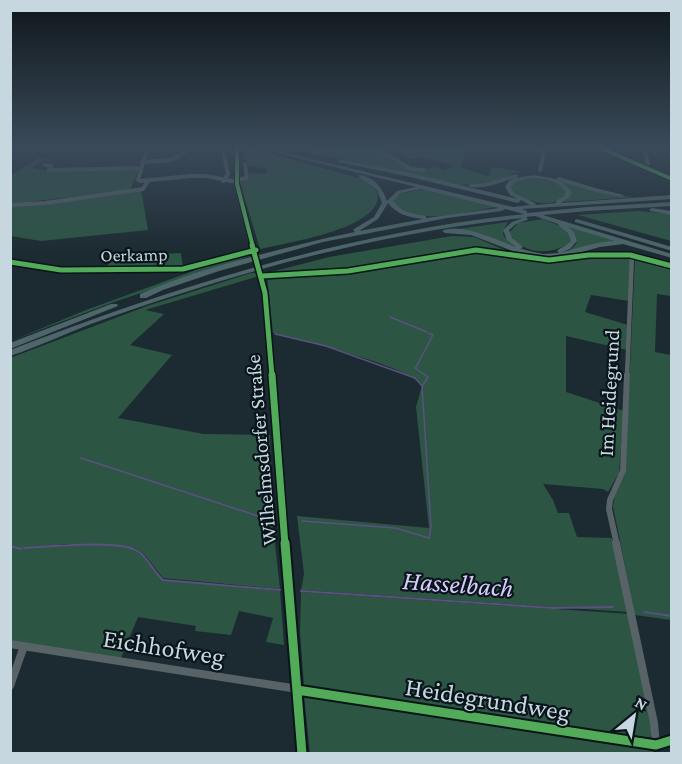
<svg xmlns="http://www.w3.org/2000/svg" width="682" height="764" viewBox="0 0 682 764" font-family="'Crimson Pro',serif">
<rect width="100%" height="100%" fill="#1c2a31"/>
<path fill="#2c5543" d="M247 147 362 179 377 191C388 228 285 243 260 249L240 182 250 178 248 173 265 174 267 169 247 165V160H244Z
M293 147H373L405 166 403 167C415 171 423 172 434 166L445 170 454 166 423 157 409 159 392 149 448 147 466 150 461 168 488 176 492 167 524 172 511 173 512 175 490 183 459 185 305 152 308 150Z
M39 158 64 163 44 160 32 168 50 171 139 169 130 190 11 204V175Z
M545 177 617 195 635 197 564 202 570 197 569 189Z
M536 178 556 182 566 188V194C550 211 530 201 513 193L511 186C516 178 527 178 536 178Z
M141 190 148 230 41 241 11 236 10 206Z
M419 190H427L497 207C467 211 417 228 393 203L394 198 402 193Z
M638 211 671 214V241L578 215Z
M543 219 560 226 570 234 571 242C551 256 522 255 509 233L518 223Z
M508 222 504 229 503 235C517 252 564 266 577 242L574 233 566 226 621 242 548 255 521 250 483 234 458 229Z
M452 236 474 237 512 253 475 249 347 270 267 273 329 257Z
M476 251 549 261 589 256 631 257 629 301 591 295 585 312 628 325 627 350 566 336V392L624 411 619 473 608 492 603 489 543 484 553 500 558 513H569L577 537 612 538 629 612 301 590 304 574 297 516 429 528 416 407 422 386C411 366 299 340 273 333L267 276 348 272Z
M117 252 142 255 181 253 183 268 105 269Z
M248 254 254 255 111 303 11 341 86 310 215 263Z
M635 258 671 267V296L657 294 655 352 671 355V620L635 615 613 506 615 496 625 474Z
M251 273H259V276L145 310 164 314 130 345 172 355 118 418 204 434 270 435 272 516 280 589 163 578C154 568 147 554 135 548L68 544 22 548C41 548 126 541 138 551 147 559 154 571 162 580L280 591 284 645 266 642 273 618 239 611 231 635 195 631 196 626 138 617 121 658 11 641 10 358 147 306Z
M301 592 630 614 652 733 650 738 304 686 300 632Z
M304 697 653 750 654 753H310Z"/>
<g fill="none" stroke-linecap="round" stroke-linejoin="round">
<path stroke="#5c5082" stroke-width="1.5" d="M390 317 427 332
M275 334 326 346 415 378 422 386 431 527 429 538 395 528 302 521
M416 367 433 335 429 333
M415 368 428 377 423 385
M81 458 267 519"/>
<path stroke="#5c5082" stroke-width="2" d="M10 546 21 549
M24 548C49 547 118 539 138 551 148 558 154 572 163 580L280 590
M301 591 553 608 613 607
M644 612 672 616"/>
<path stroke="#586367" stroke-width="4" d="M148 147 138 180 140 181 190 176H206L232 181 247 178 245 164
M375 147 411 169 424 170
M517 147 544 150
M644 147 648 164
M381 150 399 147
M142 162 172 160 185 152
M45 165 51 166 49 170 141 168
M540 170 545 147
M223 181 228 174 224 155
M10 205 45 203 143 189 148 181"/>
<path stroke="#586367" stroke-width="4.5" d="M609 255H632L672 266
M10 262 61 270 183 269 256 250
M627 376 632 255"/>
<path stroke="#586367" stroke-width="6" d="M617 545 609 509 610 500 623 471 627 375"/>
<path stroke="#586367" stroke-width="8" d="M616 543 654 723 656 745
M10 644 656 745 672 740
M10 686 24 646"/>
<path stroke="#586367" stroke-width="4.5" d="M237 147V184L253 247
M598 147 672 179"/>
<path stroke="#586367" stroke-width="6" d="M252 245 265 293 272 376"/>
<path stroke="#586367" stroke-width="8" d="M272 375 285 545"/>
<path stroke="#586367" stroke-width="10" d="M285 543 302 754"/>
<path fill="#4e666a" fill-rule="evenodd" d="M253 147H261L513 207 530 205 521 200 518 203 406 176 338 162 341 160 406 172 518 199 510 195 505 187 509 181 515 178C501 182 482 191 468 186L471 184 486 183 516 174 519 176 516 178 534 175 556 179 559 177 599 189 624 195 621 197 596 192 562 182 572 192 569 198 561 203 672 195V199L522 209 527 211V213L587 207 672 202V206L587 211 543 215 672 254V258L623 244 600 247 563 257 543 258 515 252 471 235 445 233 442 231C461 222 497 240 516 247L507 240 503 230 512 222 523 218C404 230 286 259 173 296 145 305 118 314 91 324 64 334 38 347 10 356V350C176 286 347 233 524 214L505 209 502 211 447 218 323 242 219 271 163 290 146 298H140V294C176 278 213 267 251 257 286 248 320 239 355 232L353 230 354 229 374 217 382 203 377 190 359 177V175C373 176 383 188 387 201L397 191 416 187ZM534 178C547 179 558 181 566 192L564 196 556 201V203L536 205 535 203 514 193 511 187C516 179 525 179 534 178ZM421 189 499 208 426 218V216C413 214 402 213 393 201L401 193ZM388 203C396 214 408 217 423 219L359 231 378 219ZM535 216 558 224 559 226 568 233 571 241C565 247 561 247 557 251L559 253 543 254 520 249 523 247 522 246 512 238 509 230 516 224 527 220 528 219 526 217ZM568 227 615 241C597 241 580 248 562 252L570 249 577 241 574 232Z
M652 208 672 211V215L650 211 649 210Z
M577 219 672 247V251L575 222V220Z
M111 304H117L118 306 10 349V343Z"/>
<defs>
<path id="cycleway-far3" d="M237 147V184L253 247
M598 147 672 179"/>
<path id="cycleway-far2" d="M252 245 265 293 272 376
M10 262 61 270 183 269 256 250
M262 276 348 271 476 250 549 260 589 255H630L672 266"/>
<path id="cycleway-far1" d="M272 375 285 545"/>
<path id="cycleway" d="M285 543 302 754
M297 690 656 745 672 740"/>
</defs>
<use href="#cycleway-far3" stroke="#09151a" stroke-width="6"/>
<use href="#cycleway-far2" stroke="#09151a" stroke-width="8"/>
<use href="#cycleway-far1" stroke="#09151a" stroke-width="10"/>
<use href="#cycleway" stroke="#09151a" stroke-width="13"/>
<use href="#cycleway-far3" stroke="#51ab58" stroke-width="4"/>
<use href="#cycleway-far2" stroke="#51ab58" stroke-width="5"/>
<use href="#cycleway-far1" stroke="#51ab58" stroke-width="7"/>
<use href="#cycleway" stroke="#51ab58" stroke-width="9"/>
</g>
<linearGradient id="sky" x2="0" y2="1"><stop stop-color="#0f171b"/><stop offset="0.58" stop-color="#3a4a5a"/><stop offset="1" stop-color="#3a4a5a" stop-opacity="0"/></linearGradient>
<rect width="682" height="254" fill="url(#sky)"/>
<g text-anchor="middle" stroke-width="4.5" stroke-linejoin="round" paint-order="stroke">
<g font-size="18" fill="#c7d7df" stroke="#09151a">
<text transform="translate(134 255) rotate(-1)" y="6">Oerkamp</text>
</g>
<g font-size="21" fill="#c7d7df" stroke="#09151a">
<text transform="translate(609 393) rotate(-87)" y="7">Im Heidegrund</text>
<text transform="translate(261 450) rotate(-95)" y="7">Wilhelmsdorfer Straße</text>
</g>
<g font-size="26" fill="#c7d7df" stroke="#09151a">
<text transform="translate(164 647) rotate(9)" y="9">Eichhofweg</text>
<text transform="translate(488 699) rotate(9)" y="9">Heidegrundweg</text>
</g>
<g font-size="27" font-style="italic" fill="#d7cbfd" stroke="#09151a">
<text transform="translate(458 584) rotate(4)" y="9">Hasselbach</text>
</g>
</g>
<rect width="682" height="764" fill="none" stroke="#c7d7df" stroke-width="24"/>
<g transform="translate(634 716) rotate(30)" stroke="#09151a" stroke-width="4.5" paint-order="stroke">
<path d="M0-4.5L10 22L0 15L-10 22Z" fill="#c7d7df"/>
<text y="-9" font-size="16" font-weight="bold" text-anchor="middle" fill="#c7d7df">N</text>
</g>
</svg>
